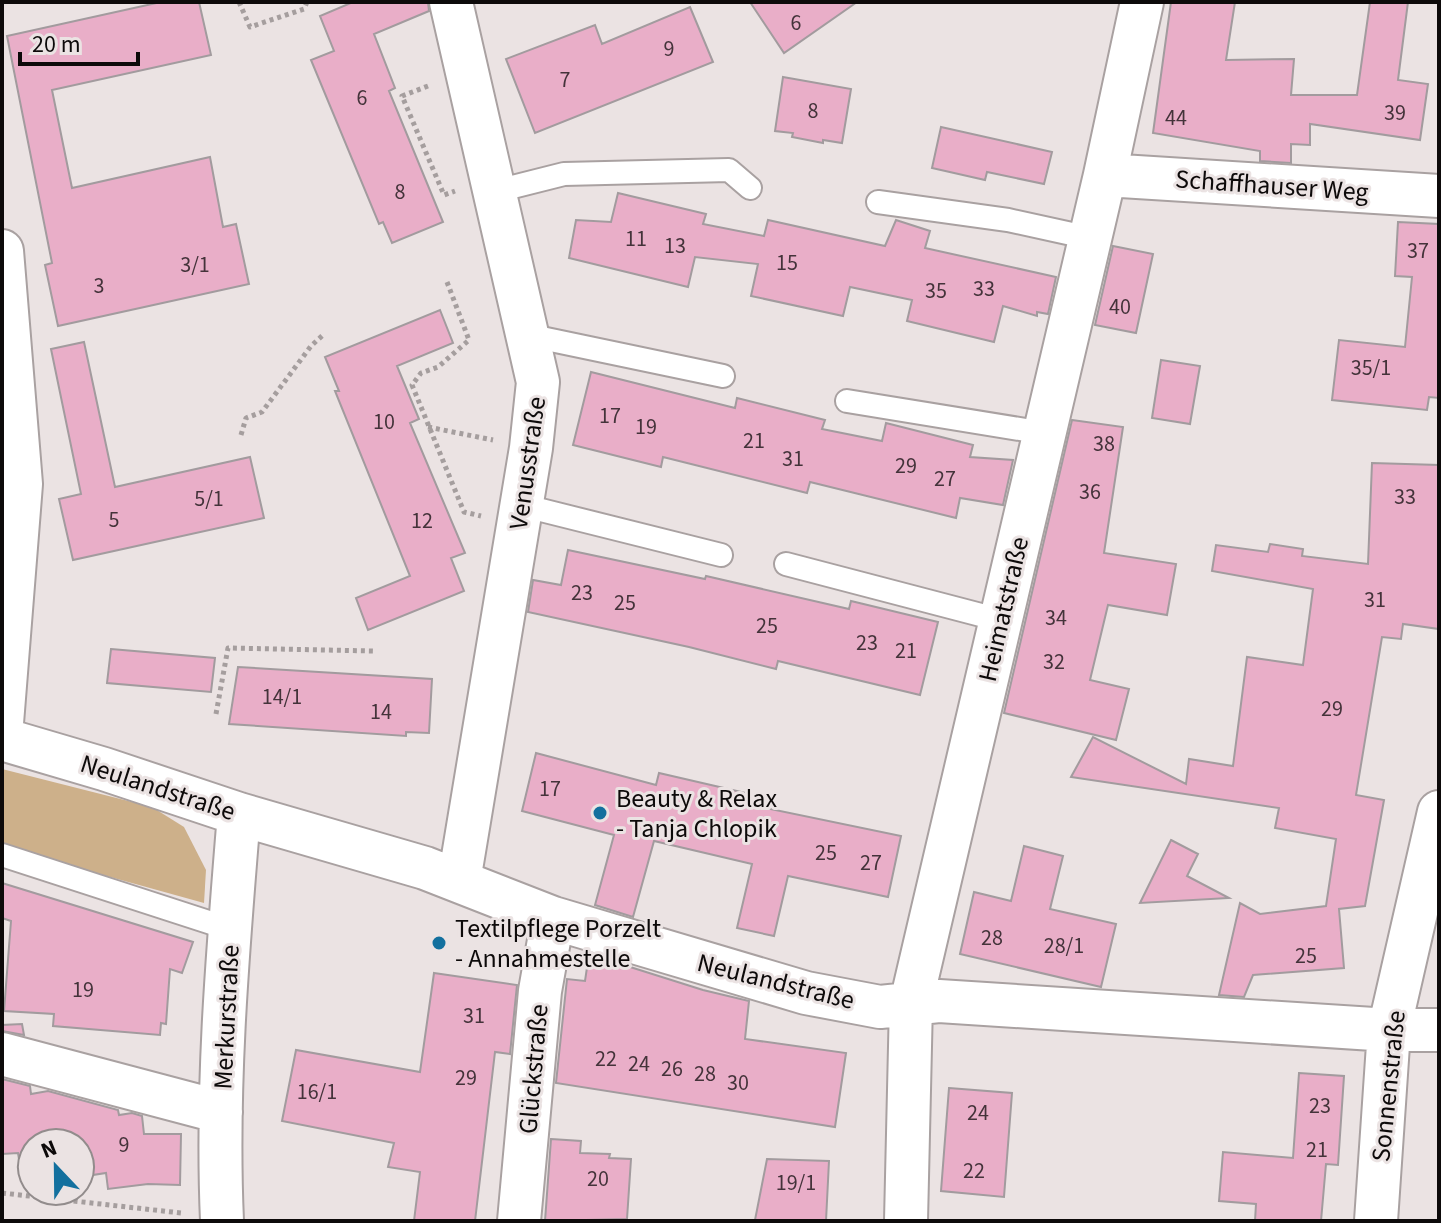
<svg xmlns="http://www.w3.org/2000/svg" width="1441" height="1223" viewBox="0 0 1441 1223" font-family="'Source Sans 3',sans-serif">
<rect width="100%" height="100%" fill="#ebe3e3"/>
<path fill="#cdb08a" d="M2 769 152 807 184 827 206 870 204 903 2 847Z"/>
<path fill="#e9aec8" stroke="#a29b9e" stroke-width="2" d="M161 2H199L211 55 52 90 72 188 210 157 223 227 236 224 249 284 58 326 45 265 52 263 7 36Z
M353 2H428L429 11 374 34 395 88 389 91 443 222 392 243 383 222 379 224 311 60 334 51 320 16Z
M750 2H857L784 53Z
M1171 2H1235L1226 60 1294 59 1291 95H1357L1370 2H1408L1398 80 1428 84 1420 140 1310 124V145L1291 144V163L1260 161V151L1153 133Z
M690 7 713 62 535 133 506 59 595 25 602 44Z
M783 77 851 89 842 143 823 140V143L792 137 793 133 775 131Z
M941 127 1052 152 1044 184 987 172 985 180 932 168Z
M618 193 706 214 703 224 764 236 768 220 885 246 896 220 930 231 925 248 1056 277 1048 314 1037 312V316L1003 306 994 342 907 321 912 300 850 287 843 316 751 296 758 264 695 257 688 287 569 258 576 220 611 222Z
M1398 222 1439 224V398L1429 397 1427 410 1332 400 1339 340 1405 347 1412 277 1395 276Z
M1113 246 1153 254 1136 333 1095 325Z
M440 310 453 343 397 366 419 419 410 423 465 553 451 558 464 591 368 630 356 598 410 576 335 391H339L325 357Z
M84 342 115 487 250 457 264 518 73 560 59 499 81 494 51 349Z
M1161 360 1200 366 1190 424 1152 418Z
M591 372 735 408 737 398 825 420 822 429 882 441 886 423 973 445 970 457 1013 460 1003 505 960 498 956 518 810 482 807 493 663 457 661 467 573 445Z
M1072 420 1123 427 1104 553 1176 564 1167 615 1108 605 1090 680 1129 689 1116 740 1004 713Z
M1372 463 1439 465V629L1403 624 1401 639 1382 637 1356 795 1384 800 1365 906 1339 909 1344 968 1253 975 1244 997 1219 995 1240 903 1260 914 1326 906 1336 839 1275 828 1279 808 1071 777 1093 737 1186 784 1189 759 1233 766 1247 657 1303 665 1313 589 1212 571 1216 545 1268 552 1270 544 1303 549 1302 556 1368 564Z
M568 550 705 579 706 576 849 609 851 601 938 622 920 695 778 661 776 669 689 647 528 612 533 580 561 585Z
M111 649 215 658 211 692 107 683Z
M238 667 432 679 429 733 406 732V736L229 724Z
M536 753 656 785 659 773 763 797 761 807 901 836 888 897 788 876 774 936 737 928 752 864 654 841 633 917 595 905 614 835 522 811Z
M1171 840 1198 854 1187 876 1229 898 1140 903Z
M1024 846 1063 856 1050 909 1116 924 1101 987 960 954 974 892 1011 901Z
M2 883 193 942 182 973 170 969 166 1024 161 1023 160 1035 53 1026 54 1014 4 1011 11 921 2 918Z
M589 954 703 990 749 1001 745 1039 846 1053 835 1127 556 1083 567 979 585 981Z
M434 973 517 985 510 1054 495 1052 475 1221H414L420 1172 388 1167 394 1143 282 1121 296 1050 420 1072Z
M22 1024 24 1035 2 1031V1025Z
M1299 1073 1344 1076 1338 1165 1326 1164 1321 1221H1255L1256 1204 1219 1201 1223 1152 1293 1158Z
M2 1079 30 1086 31 1094 48 1091 118 1110 119 1115 132 1113 142 1116 144 1134H181L180 1185 148 1184 108 1189 106 1173 80 1177V1143H32V1164L20 1165 18 1153 2 1154Z
M949 1088 1012 1093 1004 1197 941 1191Z
M551 1139 581 1141 580 1153 610 1154 609 1158 631 1159 627 1219 545 1221Z
M767 1159 829 1161 826 1221 755 1220Z"/>
<g fill="none" stroke-linecap="round" stroke-linejoin="round">
<defs>
<path id="service" d="M493 192 564 174 729 170 750 188
M878 202 1008 220 1090 238
M527 335 723 376
M847 401 1044 433
M521 505 721 555
M786 564 1000 620
M2 855 230 929"/>
<path id="minor" d="M451 2 538 382 531 448 459 881
M1105 175 1439 196
M2 251 21 484 2 723
M2 739 104 769 239 814 425 868 553 918 806 993 880 1007 939 1001 1389 1030H1439
M2 1054 221 1112
M222 1221C216 1085 228 949 239 814
M519 1221 540 991 553 918
M906 1221 911 1003 1105 175 1142 2
M1376 1221 1389 1030 1439 812"/>
</defs>
<use href="#service" stroke="#a9a1a1" stroke-width="26"/>
<use href="#minor" stroke="#a9a1a1" stroke-width="46"/>
<path stroke="#a59e9e" stroke-width="5" stroke-dasharray="4 4" stroke-linecap="butt" d="M239 2 250 27 304 9 307 2
M428 86 402 96 444 195 455 191
M447 282 469 340 438 367 421 373 412 385 464 512 481 516
M428 427 493 440
M241 435 246 418 262 412 311 346 324 334
M216 714 228 648 373 651
M2 1193 181 1213"/>
<use href="#service" stroke="#fff" stroke-width="22"/>
<use href="#minor" stroke="#fff" stroke-width="42"/>
</g>
<g fill="#13709e" stroke="#ebe3e3" stroke-width="3">
<circle cx="600" cy="813" r="8"/>
<circle cx="439" cy="943" r="8"/>
</g>
<g text-anchor="middle" stroke-width="6" stroke-linejoin="round" paint-order="stroke">
<g font-size="22" fill="#44333a">
<text x="796" y="30">6</text>
<text x="669" y="56">9</text>
<text x="565" y="87">7</text>
<text x="362" y="105">6</text>
<text x="813" y="118">8</text>
<text x="1395" y="120">39</text>
<text x="1176" y="125">44</text>
<text x="400" y="199">8</text>
<text x="636" y="246">11</text>
<text x="675" y="253">13</text>
<text x="1418" y="258">37</text>
<text x="787" y="270">15</text>
<text x="195" y="272">3/1</text>
<text x="99" y="293">3</text>
<text x="984" y="296">33</text>
<text x="936" y="298">35</text>
<text x="1120" y="314">40</text>
<text x="1371" y="375">35/1</text>
<text x="610" y="423">17</text>
<text x="384" y="429">10</text>
<text x="646" y="434">19</text>
<text x="754" y="448">21</text>
<text x="1104" y="451">38</text>
<text x="793" y="466">31</text>
<text x="906" y="473">29</text>
<text x="945" y="486">27</text>
<text x="1090" y="499">36</text>
<text x="1405" y="504">33</text>
<text x="209" y="506">5/1</text>
<text x="114" y="527">5</text>
<text x="422" y="528">12</text>
<text x="582" y="600">23</text>
<text x="1375" y="607">31</text>
<text x="625" y="610">25</text>
<text x="1056" y="625">34</text>
<text x="767" y="633">25</text>
<text x="867" y="650">23</text>
<text x="906" y="658">21</text>
<text x="1054" y="669">32</text>
<text x="282" y="704">14/1</text>
<text x="1332" y="716">29</text>
<text x="381" y="719">14</text>
<text x="550" y="796">17</text>
<text x="826" y="860">25</text>
<text x="871" y="870">27</text>
<text x="992" y="945">28</text>
<text x="1064" y="953">28/1</text>
<text x="1306" y="963">25</text>
<text x="83" y="997">19</text>
<text x="474" y="1023">31</text>
<text x="606" y="1066">22</text>
<text x="639" y="1071">24</text>
<text x="672" y="1076">26</text>
<text x="705" y="1081">28</text>
<text x="466" y="1085">29</text>
<text x="738" y="1090">30</text>
<text x="317" y="1099">16/1</text>
<text x="1320" y="1113">23</text>
<text x="978" y="1120">24</text>
<text x="124" y="1152">9</text>
<text x="1317" y="1157">21</text>
<text x="974" y="1178">22</text>
<text x="598" y="1186">20</text>
<text x="796" y="1190">19/1</text>
</g>
<g font-size="26" fill="#0d0a0a" stroke="#ebe3e3">
<text transform="translate(1272 185) rotate(4)" y="9">Schaffhauser Weg</text>
<text transform="translate(527 463) rotate(-82)" y="9">Venusstraße</text>
<text transform="translate(1003 609) rotate(-77)" y="9">Heimatstraße</text>
<text transform="translate(158 787) rotate(18)" y="9">Neulandstraße</text>
<text transform="translate(776 981) rotate(14)" y="9">Neulandstraße</text>
<text transform="translate(226 1017) rotate(-87)" y="9">Merkurstraße</text>
<text transform="translate(533 1069) rotate(-85)" y="9">Glückstraße</text>
<text transform="translate(1388 1086) rotate(-84)" y="9">Sonnenstraße</text>
</g>
<g font-size="26" fill="#0d0a0a" stroke="#ebe3e3" text-anchor="start">
<text x="616" y="807">Beauty &amp; Relax<tspan x="616" dy="30">- Tanja Chlopik</tspan></text>
<text x="455" y="937">Textilpflege Porzelt<tspan x="455" dy="30">- Annahmestelle</tspan></text>
</g>
</g>
<rect width="1441" height="1223" fill="none" stroke="#0d0a0a" stroke-width="8"/>
<g transform="translate(56 1167) rotate(338)"><circle r="38" fill="#ebe3e3" stroke="#928c8c" stroke-width="2"/>
<path d="M0-6L14 30L0 20L-14 30Z" fill="#13709e"/>
<text y="-12" font-size="22" font-weight="bold" text-anchor="middle" fill="#0d0a0a">N</text>
</g>
<path d="M20 52v12h118v-12" fill="none" stroke="#0d0a0a" stroke-width="4"/>
<text x="32" y="52" font-size="24" fill="#0d0a0a" stroke="#ebe3e3" stroke-width="6" paint-order="stroke">20 m</text>
</svg>
